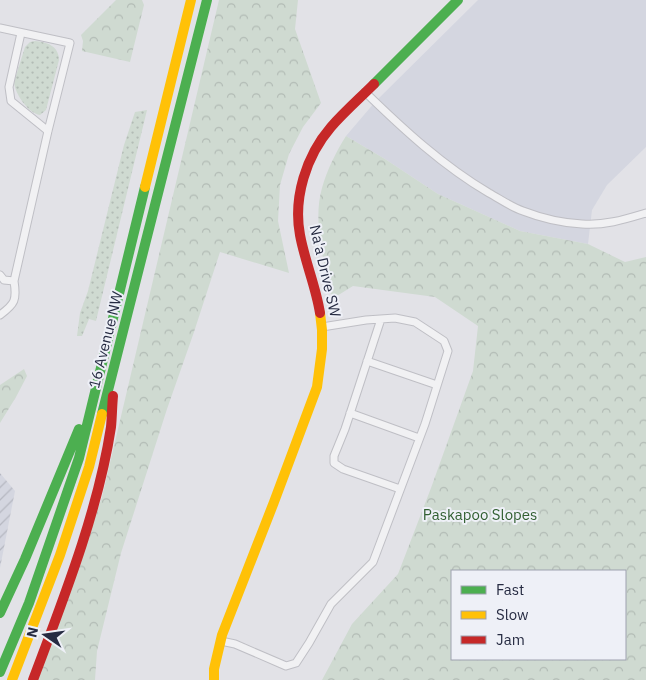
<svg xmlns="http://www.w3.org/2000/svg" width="646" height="680" viewBox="0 0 646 680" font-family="'IBM Plex Sans',sans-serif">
<defs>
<pattern id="industrial-furrows" width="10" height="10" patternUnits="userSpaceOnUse" patternTransform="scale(1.25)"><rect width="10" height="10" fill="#d4d6e0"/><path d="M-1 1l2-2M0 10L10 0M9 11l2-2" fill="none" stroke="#b6b8c1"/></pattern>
<pattern id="grass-dots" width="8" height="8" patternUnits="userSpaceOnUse" patternTransform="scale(1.25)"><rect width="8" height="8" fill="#cfdad1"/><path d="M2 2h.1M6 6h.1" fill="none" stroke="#b2bbb5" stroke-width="1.8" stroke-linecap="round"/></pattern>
<pattern id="forest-crowns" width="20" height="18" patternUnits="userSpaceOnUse" patternTransform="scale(1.25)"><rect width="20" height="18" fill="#cfdad1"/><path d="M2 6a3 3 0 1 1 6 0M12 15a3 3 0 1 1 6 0" fill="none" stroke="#b2bbb5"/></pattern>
</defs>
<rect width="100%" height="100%" fill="#e2e2e7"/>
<path fill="#d4d6e0" d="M478 0H646V147L607 185 592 210 588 244 520 231 438 194 385 159 346 136 375 102Z"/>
<path fill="url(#industrial-furrows)" d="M0 473 15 491 0 568Z"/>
<path fill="url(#grass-dots)" d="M35 41C47 42 59 46 59 60L46 110 40 115C28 113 15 94 14 82L25 47 30 42Z
M147 110 96 321 89 319 82 336H77L80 313 88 291 124 145 135 112Z"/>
<path fill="url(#forest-crowns)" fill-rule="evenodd" d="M116 0H142L144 5 130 62 82 51 83 41 81 35Z
M219 0H298L295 29 321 103 303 127 289 154 280 185 278 221 289 273 220 252 194 332 167 409 121 553 97 651 95 680H38L102 497Z
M346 136 385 159 438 194 520 231 588 244 625 262 646 257V680H322L352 624 398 574 431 488 473 371 478 326 435 297 353 286 332 299C325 266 312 222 322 188 327 170 336 152 346 136ZM452 571H625V659H452Z
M24 369 27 376 16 397 0 423V385Z"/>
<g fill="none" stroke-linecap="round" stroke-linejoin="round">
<defs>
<path id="street" d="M0 28 70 43 48 131 14 281C17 300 15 304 0 315
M21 33 9 87 11 101 48 131
M365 92C403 129 443 166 489 193 500 199 511 207 523 211 541 218 563 223 582 224 604 226 626 219 646 213
M0 275 4 280 14 281
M381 319 345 429 334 456V463L343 469 400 489
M367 361 437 385
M350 413 419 438
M221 641 235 644 286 666 296 663 309 643 331 604 373 562 425 424 448 351 444 341 415 322 395 318 366 320 322 327"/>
</defs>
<use href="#street" stroke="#bfbfc5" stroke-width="9"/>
<use href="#street" stroke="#f1f1f3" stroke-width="7"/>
<path stroke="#4caf50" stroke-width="10" d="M374 84 458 0
M102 414 207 0
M0 613 25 559 79 429
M0 672 29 603 79 458 145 187"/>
<path stroke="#ffc107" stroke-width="10" d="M145 187 191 0
M12 680 60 555 89 467 102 414
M214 680V669L222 635 274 502 317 387 322 349V330L320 313"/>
<path stroke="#c62828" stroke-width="10" d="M320 313C316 287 305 262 300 235 293 198 306 156 331 127 344 112 360 98 374 84
M33 680C63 600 98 512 111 427 112 417 112 406 113 396"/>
</g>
<g text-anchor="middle" stroke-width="4" stroke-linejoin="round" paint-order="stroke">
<g font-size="15" fill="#262b42" stroke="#eef0f7">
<text transform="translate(325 271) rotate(77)" y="5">Na'a Drive SW</text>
<text transform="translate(106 340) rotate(-76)" y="5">16 Avenue NW</text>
</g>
<g font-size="15" fill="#326032" stroke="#eef0f7">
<text x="480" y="520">Paskapoo Slopes</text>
</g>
</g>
<rect x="451" y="570" width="175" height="90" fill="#eef0f7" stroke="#9ea1af"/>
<rect x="461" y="586" width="25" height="8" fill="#4caf50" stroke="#9ea1af"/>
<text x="496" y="595" font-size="15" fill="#262b42">Fast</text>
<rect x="461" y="611" width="25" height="8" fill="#ffc107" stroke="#9ea1af"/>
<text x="496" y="620" font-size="15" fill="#262b42">Slow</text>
<rect x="461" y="636" width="25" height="8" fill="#c62828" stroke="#9ea1af"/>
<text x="496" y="645" font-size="15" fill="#262b42">Jam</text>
<g transform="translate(45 635) rotate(283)" stroke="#eef0f7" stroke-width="4" paint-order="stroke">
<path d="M0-4L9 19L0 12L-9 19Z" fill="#262b42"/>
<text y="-8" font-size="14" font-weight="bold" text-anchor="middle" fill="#262b42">N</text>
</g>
</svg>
